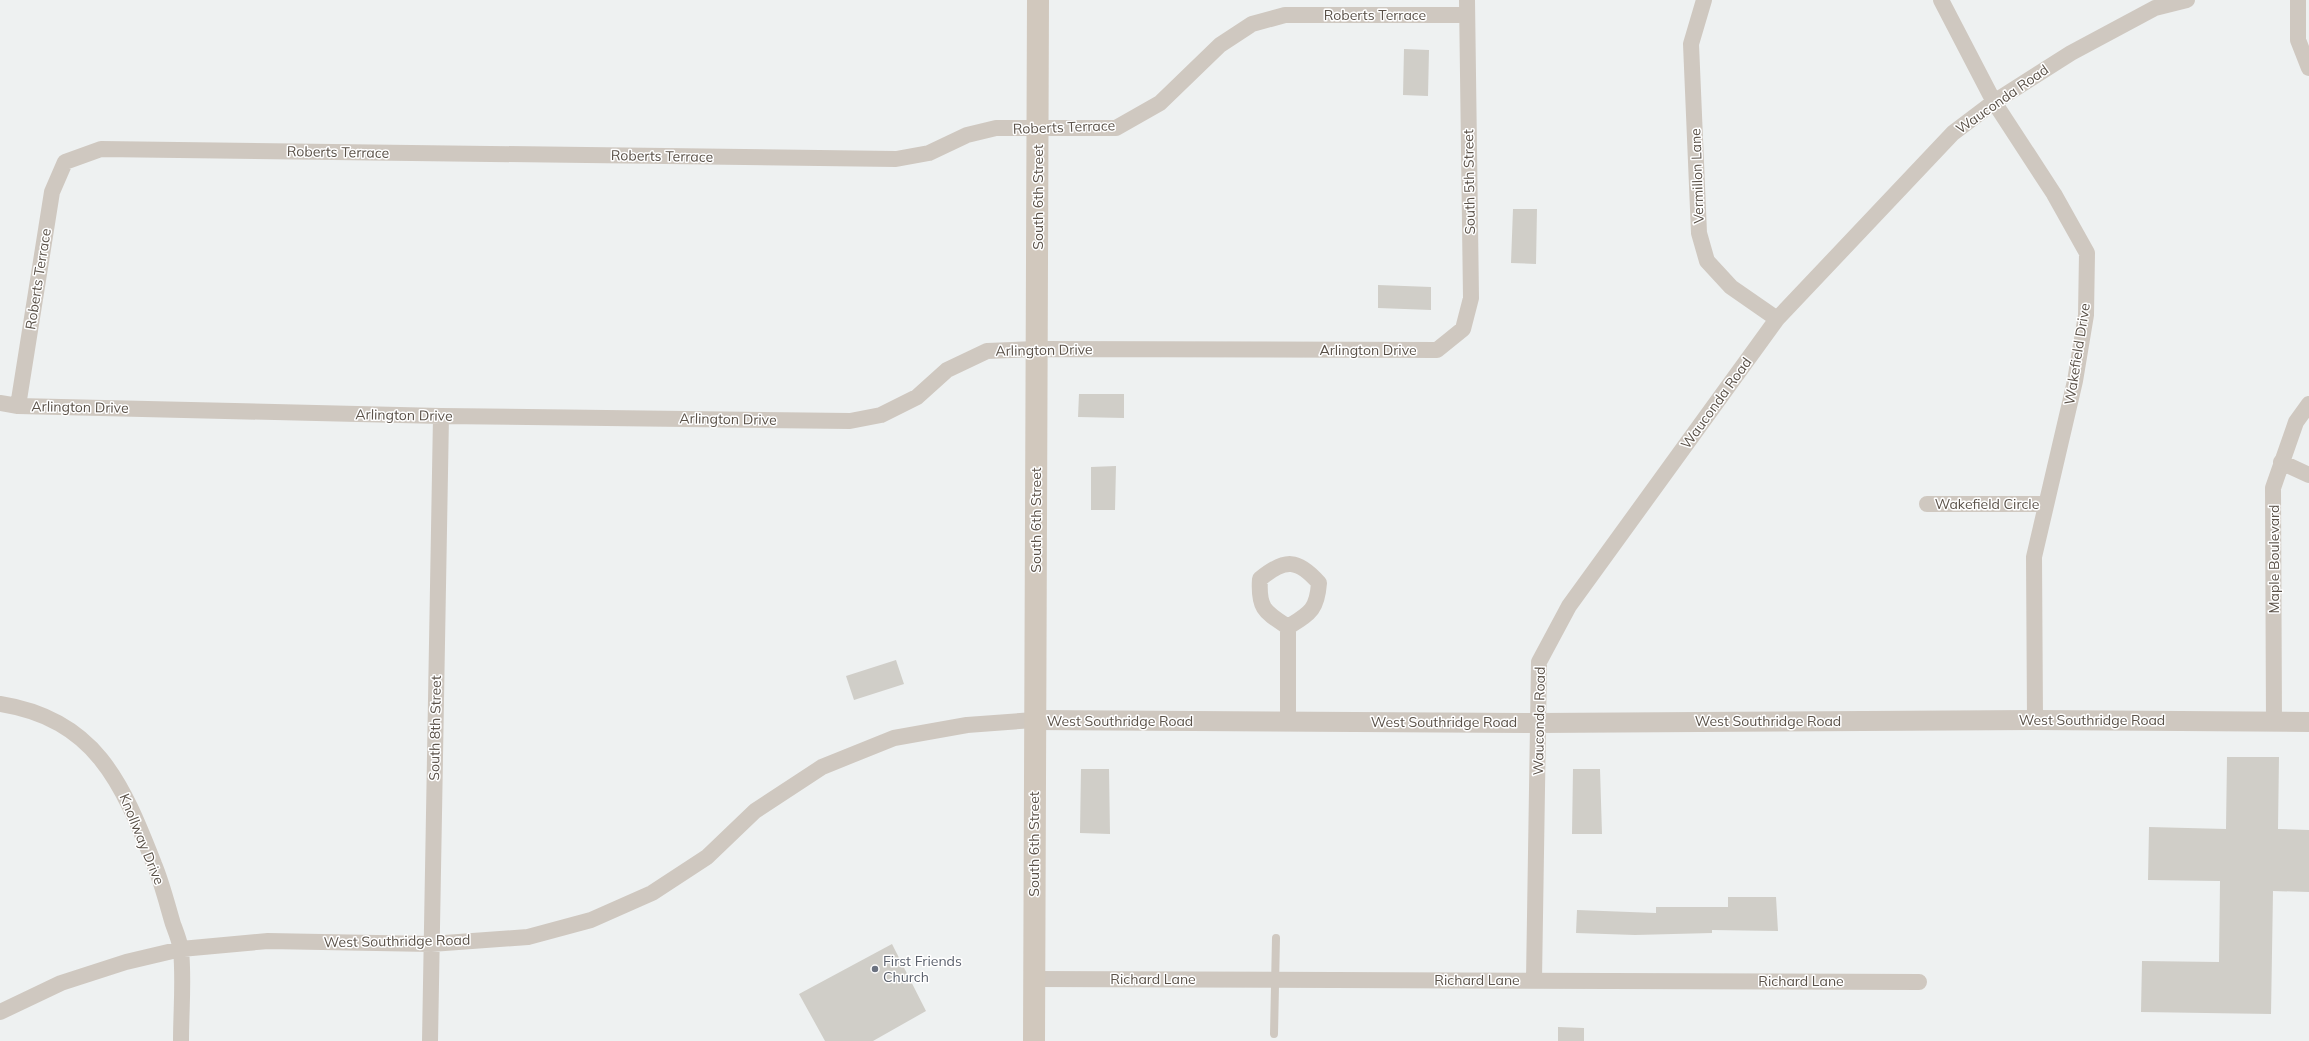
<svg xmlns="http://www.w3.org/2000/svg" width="2309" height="1041" viewBox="0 0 2309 1041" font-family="Mulish,sans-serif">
<rect width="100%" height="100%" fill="#eef1f1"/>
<path fill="#d0cec8" d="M1404 49 1429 50 1428 96 1403 95Z
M1513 209H1537L1536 264 1511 263Z
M1378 285 1431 287V310L1378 308Z
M1079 394H1124V418L1078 417Z
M1116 466 1115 510H1091V467Z
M896 660 904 684 854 700 846 676Z
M2227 757H2279L2278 829 2309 830V892L2273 891 2271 1014 2141 1012 2142 961 2219 962 2220 881 2148 880 2149 827 2226 829Z
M1081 769H1109L1110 834 1080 833Z
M1573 769H1600L1602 834H1572Z
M1728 897H1776L1778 931 1712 930V933L1635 935 1576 933 1577 910 1656 913V907H1728Z
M892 944 926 1011 873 1041H825L799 994Z
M1558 1027 1584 1028V1041H1558Z"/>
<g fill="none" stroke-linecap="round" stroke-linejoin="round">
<path stroke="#cfc8c0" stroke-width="8" d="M1274 1034 1276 938"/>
<path stroke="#cfc8c0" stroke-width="16" d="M1704 0 1691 44 1699 233 1707 261 1731 287 1777 319
M1941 0 1994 102 2054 194 2087 253 2086 315 2075 381 2034 557 2035 720
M2298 0V40L2309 68
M0 403 18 406 441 416 850 421 881 415 917 397 947 370 987 351 1037 349 1437 350 1463 329 1471 298 1467 0
M18 406 52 192 65 162 101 149 896 159 929 153 967 135 996 128H1116L1160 103 1220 45 1252 24 1285 15H1467
M2281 462 2309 475
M1927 504H2046
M0 704C95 719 122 782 154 864 162 883 167 904 173 924 176 932 180 942 181 950 184 980 181 1011 181 1041
M1288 721V627C1310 613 1317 610 1319 583 1298 559 1285 558 1260 579 1258 609 1265 612 1288 627
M2274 722 2273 488 2296 422 2309 404
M1034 979 1919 982
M1534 980 1539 662 1569 606 1777 319 1953 133 1994 102 2071 53 2155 8 2187 0
M0 1012 61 983 126 962 181 949 268 941 431 944 528 937 591 920 652 893 707 857 755 811 822 767 894 738 967 725 1034 720
M430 1041 441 416"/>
<path stroke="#cfc8c0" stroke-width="20" d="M1034 720 1538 723 2035 720 2309 722"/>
<path stroke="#d1c8bd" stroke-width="22" d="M1034 1041 1038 0"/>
</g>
<circle fill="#6b7280" stroke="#fff" stroke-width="1.5" cx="875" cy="969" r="4"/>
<g text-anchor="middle" stroke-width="3" stroke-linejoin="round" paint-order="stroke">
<g font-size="14" fill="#5a5148" stroke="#fff">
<text x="1375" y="20">Roberts Terrace</text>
<text transform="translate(2002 99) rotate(-35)" y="5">Wauconda Road</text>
<text transform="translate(1064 127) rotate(-2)" y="5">Roberts Terrace</text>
<text transform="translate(338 152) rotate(1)" y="5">Roberts Terrace</text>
<text transform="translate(662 156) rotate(1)" y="5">Roberts Terrace</text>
<text transform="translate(1697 176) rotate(-92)" y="5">Vermillon Lane</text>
<text transform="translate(1469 182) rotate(-91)" y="5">South 5th Street</text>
<text transform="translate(1038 197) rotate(-90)" y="5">South 6th Street</text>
<text transform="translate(38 279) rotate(-81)" y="5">Roberts Terrace</text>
<text transform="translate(1044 350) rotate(-1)" y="5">Arlington Drive</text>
<text x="1368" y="355">Arlington Drive</text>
<text transform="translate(2077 354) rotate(-81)" y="5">Wakefield Drive</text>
<text transform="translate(1716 403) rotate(-54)" y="5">Wauconda Road</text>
<text transform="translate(80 407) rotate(1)" y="5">Arlington Drive</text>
<text transform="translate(404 415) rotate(1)" y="5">Arlington Drive</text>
<text transform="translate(728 419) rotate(1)" y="5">Arlington Drive</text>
<text x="1987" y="509">Wakefield Circle</text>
<text transform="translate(1036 520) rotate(-90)" y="5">South 6th Street</text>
<text transform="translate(2274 559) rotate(-90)" y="5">Maple Boulevard</text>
<text x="2092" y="725">West Southridge Road</text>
<text x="1120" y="726">West Southridge Road</text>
<text transform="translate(1539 721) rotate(-89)" y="5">Wauconda Road</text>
<text x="1768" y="726">West Southridge Road</text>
<text x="1444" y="727">West Southridge Road</text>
<text transform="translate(435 728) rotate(-89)" y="5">South 8th Street</text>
<text transform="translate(142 839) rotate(68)" y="5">Knollway Drive</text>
<text transform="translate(1034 844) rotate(-90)" y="5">South 6th Street</text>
<text transform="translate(397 941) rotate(-1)" y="5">West Southridge Road</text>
<text x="1153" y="984">Richard Lane</text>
<text x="1477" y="985">Richard Lane</text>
<text x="1801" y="986">Richard Lane</text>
</g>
<g font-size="14" fill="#5b616d" stroke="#fff" text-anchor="start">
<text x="883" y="966">First Friends<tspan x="883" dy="16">Church</tspan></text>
</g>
</g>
</svg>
